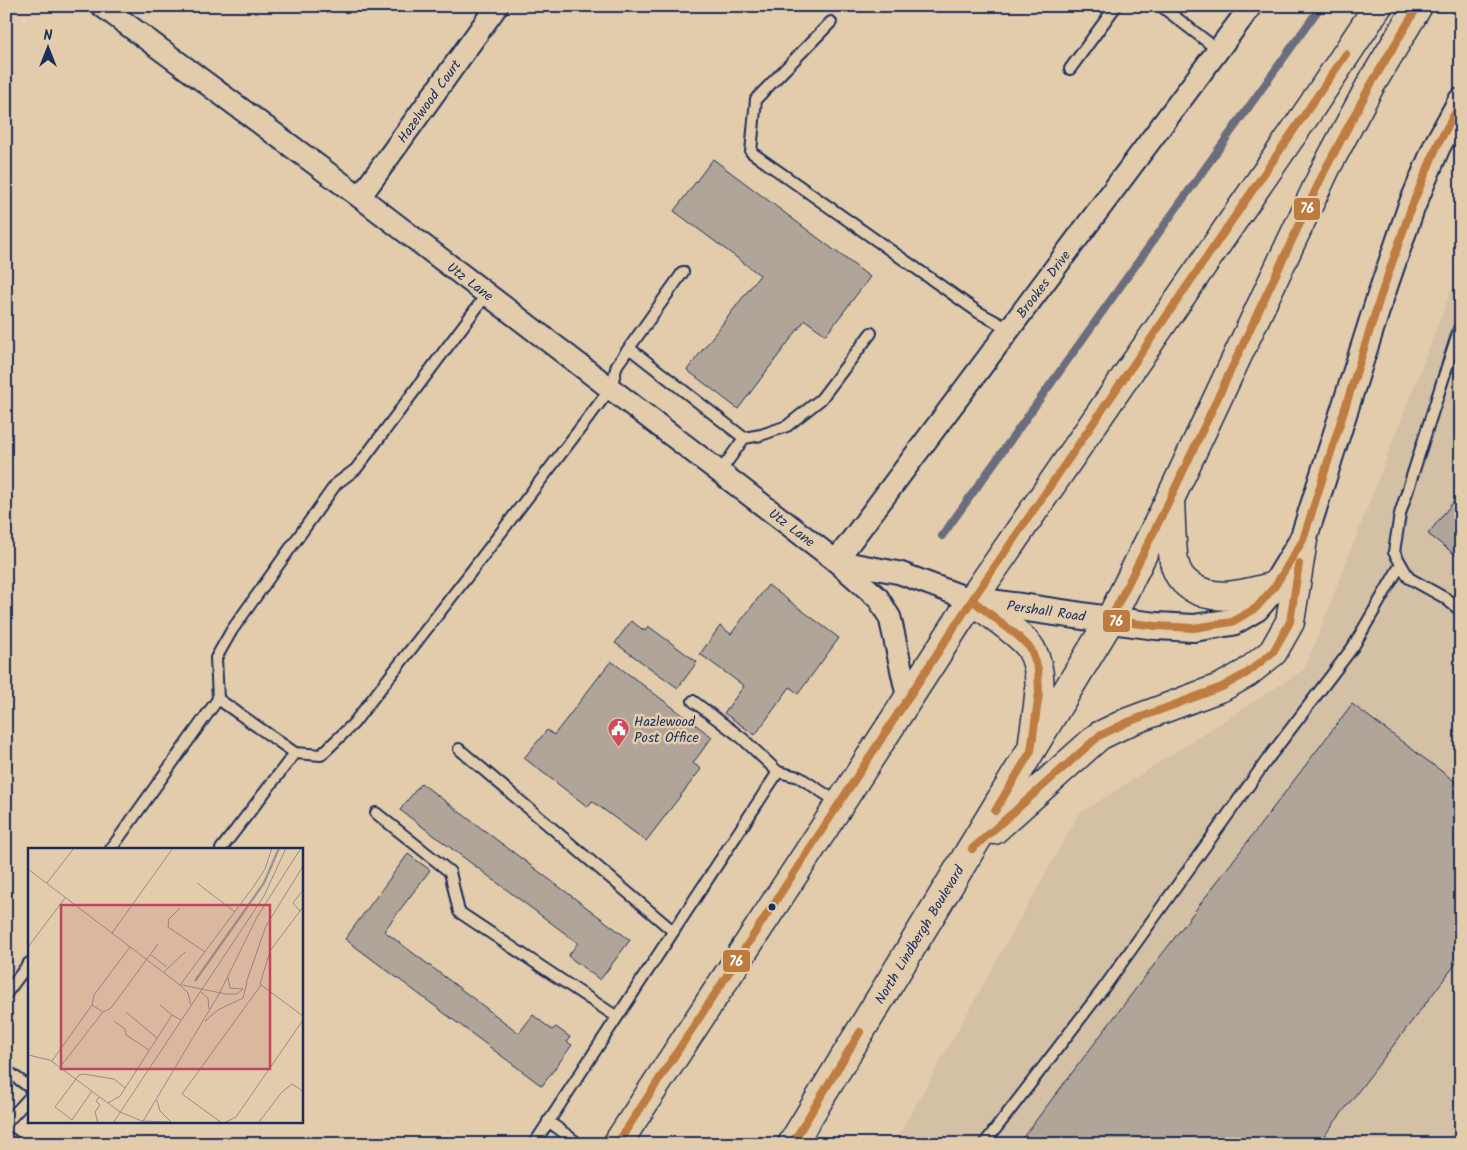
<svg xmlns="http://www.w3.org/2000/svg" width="1467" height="1150" viewBox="0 0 1467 1150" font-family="Kalam,sans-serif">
<rect width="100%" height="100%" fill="#e2ccab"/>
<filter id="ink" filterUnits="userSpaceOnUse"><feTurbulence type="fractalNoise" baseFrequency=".02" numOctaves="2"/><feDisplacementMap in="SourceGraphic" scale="10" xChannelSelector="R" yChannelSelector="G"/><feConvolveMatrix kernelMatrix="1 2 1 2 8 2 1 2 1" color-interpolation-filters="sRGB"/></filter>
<g filter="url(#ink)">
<path fill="#d3c0a5" d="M1461 265V1144H894L1079 814 1305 669Z"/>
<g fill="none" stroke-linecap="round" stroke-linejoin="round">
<path stroke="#6a6d7d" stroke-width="8" d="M942 536 1321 6"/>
</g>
<path fill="#b0a598" stroke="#1b2f5e" d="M713 159 870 277 826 335 805 320 738 409 687 370 760 275 674 211Z
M1461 492V559L1428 534Z
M768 585 839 638 798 694 790 687 755 735 724 713 744 686 700 654 720 626 731 634Z
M631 621 645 631 648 626 697 662 678 688 615 643Z
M611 661 712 737 693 763 701 769 646 841 592 801 588 807 524 758 547 730 554 735Z
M1352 704 1461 786V957L1318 1144H1018Z
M421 783 630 940 600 980 568 956 578 943 400 810Z
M408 854 430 870 384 931 519 1033 533 1015 552 1030 556 1027 570 1037 567 1042 572 1045 542 1086 345 939Z"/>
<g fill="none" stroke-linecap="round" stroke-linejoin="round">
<defs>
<path id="service" d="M1161 6 1218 50
M831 22 756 99 751 152 978 312 1009 329
M1070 69 1116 6
M1461 323 1400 514 1394 552 1409 578 1445 598 1461 611
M629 348 744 438
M720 472 744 438 761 435 787 426 821 399 871 333
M218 699 216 658 232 630 336 484 356 469 487 294
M693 701 742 738 778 772
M459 749 673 931
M295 753 321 755 353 724 467 577 611 388 617 365 683 272
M376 813 450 872 459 912 617 1017
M111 849 218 699 295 753 221 849
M6 994 29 963
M6 1070 29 1087
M548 1121 579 1144
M6 1123 29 1098
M534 1144 778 772 799 777 839 803
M984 1144 1103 989 1267 760 1353 647 1401 564
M1456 1144 1461 1136"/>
<g id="minor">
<path id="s1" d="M102 6 360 197 836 561 878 598 890 618 908 699"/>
<path id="s2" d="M360 197 497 6"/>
<path id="s3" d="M836 561 1251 6"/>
<path d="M836 561 900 573 972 600"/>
<path d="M6 1143 8 1144"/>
</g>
<g id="tertiary">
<path id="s4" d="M972 600 1110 620 1156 626 1194 628 1232 622 1256 608 1275 586 1303 540 1381 295 1411 208 1437 146 1461 102"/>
</g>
<g id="trunk">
<path d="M1170 499C1171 520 1171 541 1174 561 1176 571 1181 580 1190 586 1216 604 1247 593 1275 586"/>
<path d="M972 600C986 611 1023 635 1031 649 1047 676 1036 713 1033 741"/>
<path d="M994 830 1099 736 1128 722 1222 687 1247 673 1273 652 1290 622 1303 540"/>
<path d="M617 1144 840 804 972 600 1312 106 1378 6"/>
<path id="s5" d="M792 1144 1110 620 1170 499 1326 168 1370 86 1418 6"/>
</g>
</defs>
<use href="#service" stroke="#1b2f5e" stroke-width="14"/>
<use href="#minor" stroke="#1b2f5e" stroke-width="25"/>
<use href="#tertiary" stroke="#1b2f5e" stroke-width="30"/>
<use href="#trunk" stroke="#1b2f5e" stroke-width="31"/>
<use href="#service" stroke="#e2ccab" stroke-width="10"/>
<use href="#minor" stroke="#e2ccab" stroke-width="21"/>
<use href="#tertiary" stroke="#e2ccab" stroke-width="26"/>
<use href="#trunk" stroke="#e2ccab" stroke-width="28"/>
<defs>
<path id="bus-1" d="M1418 6 1370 86 1326 168 1170 499 1110 620 1156 626 1194 628 1232 622 1256 608 1275 586 1303 540 1381 295 1411 208 1437 146 1461 102
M972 600 1018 636 1031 649 1038 669 1039 693 1031 751 995 811
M972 849 1099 736 1128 722 1222 687 1247 673 1273 652 1290 622 1299 564
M617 1144 972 600 1346 54
M792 1144 860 1032"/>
</defs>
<use href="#bus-1" stroke="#e2ccab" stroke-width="11"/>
<use href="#bus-1" stroke="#be7b3f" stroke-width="8"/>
</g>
</g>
<defs>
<symbol id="civic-pin" viewBox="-11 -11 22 30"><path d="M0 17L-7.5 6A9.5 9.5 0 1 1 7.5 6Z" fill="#d1495b" stroke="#e2ccab"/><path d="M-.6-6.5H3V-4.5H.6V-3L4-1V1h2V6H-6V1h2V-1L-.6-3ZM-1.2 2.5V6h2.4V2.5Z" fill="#fff"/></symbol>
</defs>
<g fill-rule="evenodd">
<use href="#civic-pin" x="606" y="716" width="25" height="34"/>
</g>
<circle fill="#1b2f5e" stroke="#e2ccab" stroke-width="2" cx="772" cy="907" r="4.5"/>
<g text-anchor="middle" stroke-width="5" stroke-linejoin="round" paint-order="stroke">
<g font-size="14" fill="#1b2f5e" stroke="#e2ccab">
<text dy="5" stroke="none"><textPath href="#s2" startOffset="118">Hazelwood Court</textPath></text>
<text dy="5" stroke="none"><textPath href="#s1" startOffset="460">Utz Lane</textPath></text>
<text dy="5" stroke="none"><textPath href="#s3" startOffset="346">Brookes Drive</textPath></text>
<text dy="5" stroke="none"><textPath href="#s1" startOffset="865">Utz Lane</textPath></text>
<text dy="5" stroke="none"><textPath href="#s4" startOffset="75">Pershall Road</textPath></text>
<text dy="5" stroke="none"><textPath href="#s5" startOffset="245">North Lindbergh Boulevard</textPath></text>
</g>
<g font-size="14" fill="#1b2f5e" stroke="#e2ccab" text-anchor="start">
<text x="634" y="726">Hazlewood<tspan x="634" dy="16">Post Office</tspan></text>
</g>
</g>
<g transform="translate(28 848)">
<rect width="275" height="275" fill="#e2ccab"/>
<path fill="none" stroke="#9e9691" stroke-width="2.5" d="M167 133 236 35 251 0"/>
<path fill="none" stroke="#928d8c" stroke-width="1" d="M0 21 152 137 160 145 163 157M19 35 46 0M169 35 207 64M275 59 242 103 232 136 275 168M152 60 141 71 140 79 177 104M272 63 265 55 275 42M84 85 145 0M0 99 37 50M123 107 139 119M136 124 157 104M200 129 202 140 215 141M218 135 238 78 275 18M152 137 226 38 237 21 244 0M154 137 198 146H209L215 141M172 143 180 150 181 161M64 157 66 147 102 99M132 157 144 167M75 164 83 160 130 96M98 164 129 190M86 173 97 181 98 187 121 202M177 173 190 162 215 150 219 134M0 207 22 212 92 264M24 213 64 157 75 164 32 219M64 243 44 272 27 259 51 227 55 226 86 231 97 240M129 252 132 263 144 275M80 255 92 248 144 167 153 172M92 264 114 273M114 273 142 274M70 275 67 264 72 257 68 253 71 249M85 275 236 48 258 0M114 275 191 146 229 69 273 0M194 275 154 246 233 137M196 275 208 269 275 172M230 275 254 244 264 236 275 243"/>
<path fill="#bf465b" fill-opacity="0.15" stroke="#bf465b" stroke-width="2.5" d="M33 57H242V221H33Z"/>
<rect width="275" height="275" fill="none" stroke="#1b2f5e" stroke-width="2.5"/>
</g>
<g stroke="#e2ccab" stroke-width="2">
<rect x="1293" y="197" width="28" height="24" rx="5" fill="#be7b3f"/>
<rect x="1102" y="609" width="29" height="24" rx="5" fill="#be7b3f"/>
<rect x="722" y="949" width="29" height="24" rx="5" fill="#be7b3f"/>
</g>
<g font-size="14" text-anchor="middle" font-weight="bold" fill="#fff">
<text x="1307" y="213">76</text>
<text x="1116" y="626">76</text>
<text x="736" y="966">76</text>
</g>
<rect width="1467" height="1150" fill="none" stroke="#e2ccab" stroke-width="25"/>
<rect x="12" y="12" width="1442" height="1125" fill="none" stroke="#1b2f5e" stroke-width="2" filter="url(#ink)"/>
<g transform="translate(48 48)" stroke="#e2ccab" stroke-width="4" paint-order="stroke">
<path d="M0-4L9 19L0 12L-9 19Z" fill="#1b2f5e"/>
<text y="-8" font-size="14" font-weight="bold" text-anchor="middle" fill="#1b2f5e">N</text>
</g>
</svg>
